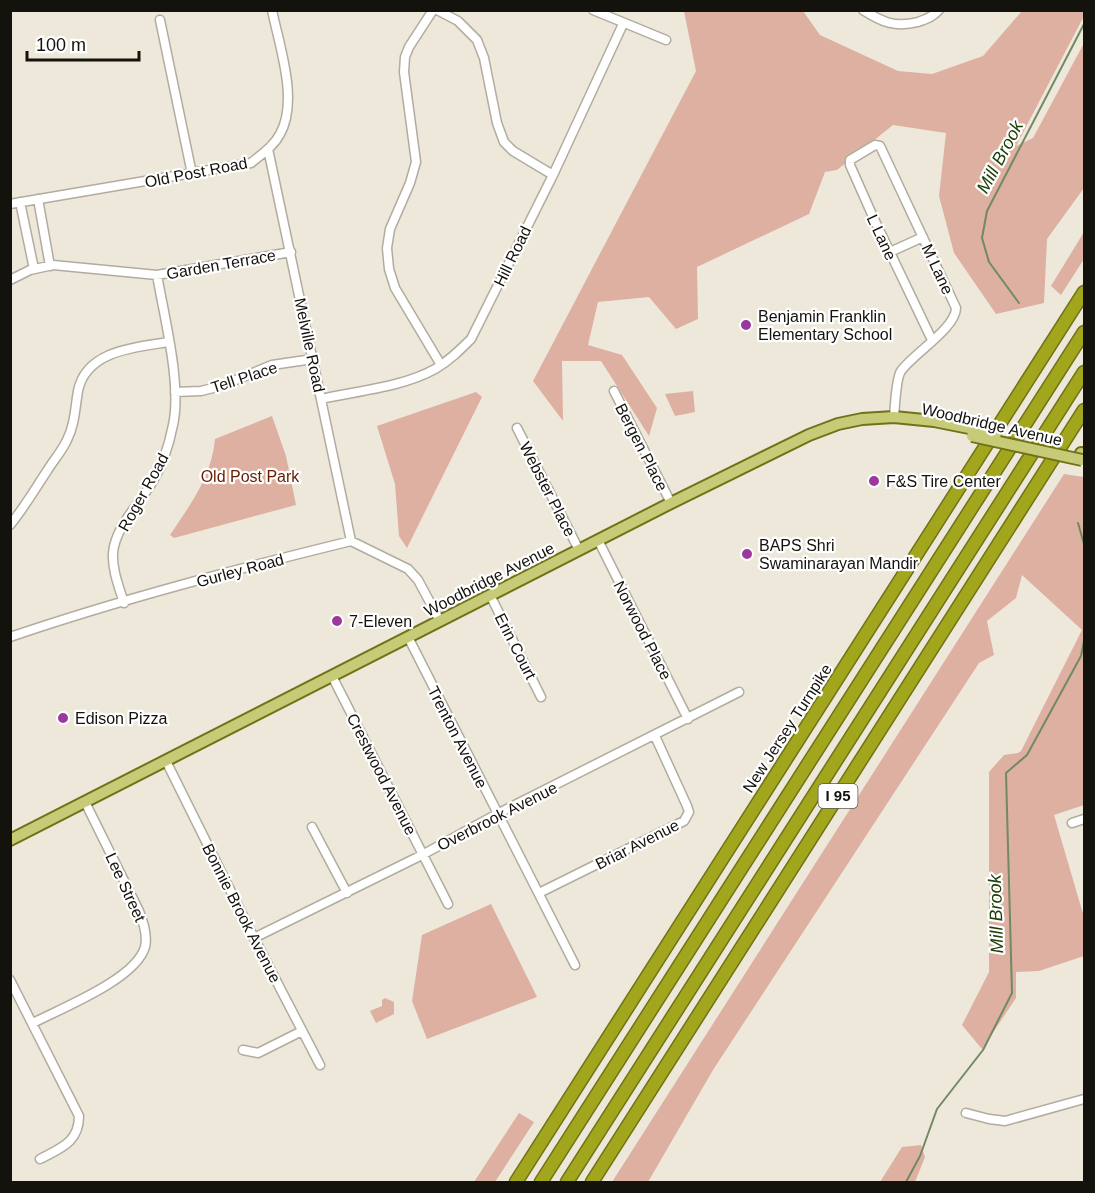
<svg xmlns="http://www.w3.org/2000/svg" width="1095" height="1193" viewBox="0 0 1095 1193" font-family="Arial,sans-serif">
<rect width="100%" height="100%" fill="#eee8db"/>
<path fill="#ddb0a1" d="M684 11H803L820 35 898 71 932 74 983 56 1022 11H1084V16L1016 146 1033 138 1084 43V188L1047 239 1044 303 996 314 954 253 939 196 946 133 893 125 837 170 825 172 809 214 697 267 698 319 676 329 649 297 598 302 588 345 622 355 657 408 649 436 601 361H562L563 421 533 381 696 71Z
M1084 232V259L1061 295 1051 286Z
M693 391 695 412 675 416 665 394Z
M476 392 482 397 407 548 399 536 395 484 377 426Z
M272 416 286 456 296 505 174 538 170 535C190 505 212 476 215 439Z
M1064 474 1084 477V805L1054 815 1084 917V956L1039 971 1016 972V998L982 1049 962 1025 989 972V772L1004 755 1018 753 1021 751 1082 630 1022 575 1016 598 987 621 994 655 979 663 713 1070 648 1182H612Z
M491 904 537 997 427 1039 412 1001 422 935Z
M385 998 394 1002V1014L376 1023 370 1011 382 1006V1000Z
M519 1113 534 1122 495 1182H474Z
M921 1145 925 1157 915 1182H880L902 1147Z"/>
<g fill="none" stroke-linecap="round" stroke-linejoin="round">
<path stroke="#718964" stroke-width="2" d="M1019 303 989 262 982 238 987 211 1084 24
M1078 523 1084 544V604
M906 1182 920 1156 937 1109 983 1050 1012 993 1006 773 1027 755 1081 656 1084 641"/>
<defs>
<path id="minor" d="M433 10 409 47 405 57 404 72 416 162 410 183 390 229 387 248 389 269 395 288 441 365
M437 10 458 21 477 40 484 58 497 123 504 142 513 151 553 175
M593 10 666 40
M863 10C882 22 895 28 918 22 926 19 933 17 939 10
M160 20 192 174
M268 149 351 541
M38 199 50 266
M20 202 34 269
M10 204 251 163C262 154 274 146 280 134 299 101 279 45 272 10
M890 252 923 237
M10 280 30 270 53 265 157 275 291 252
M614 391 671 503
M175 392 201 391 221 386 272 365 313 359
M321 399C357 391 403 387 435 369 449 361 460 350 471 339L553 175 623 24
M894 417C895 406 896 378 901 371 913 354 956 328 956 308L880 146 875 145 850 160V165L874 219 932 340
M517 428 579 550
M10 525C24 508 35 489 47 471 53 461 62 451 67 440 75 424 75 408 78 391 86 350 137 347 169 342
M598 540 688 719
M490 595 541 697
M124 603C119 587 112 570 113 553 115 527 140 503 153 481 163 464 169 445 173 425 182 385 164 316 157 275
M10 637C122 599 237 569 351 541L408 569 418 580 440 621
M408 637 575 965
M332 676 448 904
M166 761 254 938 320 1065
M1072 823 1084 819
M312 827 347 893
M539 893 684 821 689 812 687 806 655 736
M254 938 422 855 497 814 739 692
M10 980 79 1116C79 1142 61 1148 40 1159
M33 1023C62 1008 136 979 145 947 148 935 143 921 139 911L85 802
M243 1050 258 1053 302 1031
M966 1113 989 1119 1005 1121 1084 1099"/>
<path id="major" d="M1081 453 1084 454
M10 840 671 503 809 435 838 424 862 419 894 417 934 421 974 429"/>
<path id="highway" d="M516 1182 1084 292
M541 1182 1084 332
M567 1182 1084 372
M592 1182 1084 410"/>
</defs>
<use href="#minor" stroke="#b1ac9f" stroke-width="11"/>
<use href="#major" stroke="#707217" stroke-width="14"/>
<use href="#highway" stroke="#707217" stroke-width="15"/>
<use href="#minor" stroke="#fff" stroke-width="8"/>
<use href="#major" stroke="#c7ca77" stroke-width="10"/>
<use href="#highway" stroke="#a1a61c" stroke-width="12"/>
<defs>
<path id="major-bridge" d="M974 429 996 434
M972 436 1082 460"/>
</defs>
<use href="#major-bridge" stroke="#707217" stroke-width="14" stroke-linecap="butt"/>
<use href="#major-bridge" stroke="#c7ca77" stroke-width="10"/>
</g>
<g fill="#9b389e" stroke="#fff" stroke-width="2">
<circle cx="746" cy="325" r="6"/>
<circle cx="874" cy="481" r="6"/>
<circle cx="747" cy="554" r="6"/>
<circle cx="337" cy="621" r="6"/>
<circle cx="63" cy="718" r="6"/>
</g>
<g text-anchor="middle" stroke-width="4.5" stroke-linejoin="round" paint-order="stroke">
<rect fill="#fff" stroke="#5a5956" stroke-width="1.5" x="818.5" y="784" width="39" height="24" rx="4.5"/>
<g font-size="15" font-weight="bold" fill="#14120d">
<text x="838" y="801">I 95</text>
</g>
<g font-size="16" fill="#14120d" stroke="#fff">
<text transform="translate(196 172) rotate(-11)" y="6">Old Post Road</text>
<text transform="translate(882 237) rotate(65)" y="6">L Lane</text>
<text transform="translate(512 256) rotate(-64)" y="6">Hill Road</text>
<text transform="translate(221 264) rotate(-10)" y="6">Garden Terrace</text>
<text transform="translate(938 269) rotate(65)" y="6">M Lane</text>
<text transform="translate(310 345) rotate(78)" y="6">Melville Road</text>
<text transform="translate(244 377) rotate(-18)" y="6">Tell Place</text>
<text transform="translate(992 424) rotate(13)" y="6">Woodbridge Avenue</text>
<text transform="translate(642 447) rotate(63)" y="6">Bergen Place</text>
<text transform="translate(548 489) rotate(63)" y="6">Webster Place</text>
<text transform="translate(143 492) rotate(-61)" y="6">Roger Road</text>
<text transform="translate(240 570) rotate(-15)" y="6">Gurley Road</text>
<text transform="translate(489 579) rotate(-27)" y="6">Woodbridge Avenue</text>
<text transform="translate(643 630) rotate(63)" y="6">Norwood Place</text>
<text transform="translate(516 646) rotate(63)" y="6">Erin Court</text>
<text transform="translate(787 728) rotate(-57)" y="6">New Jersey Turnpike</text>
<text transform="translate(458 737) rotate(63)" y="6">Trenton Avenue</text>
<text transform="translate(382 774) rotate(63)" y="6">Crestwood Avenue</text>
<text transform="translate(497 816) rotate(-27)" y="6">Overbrook Avenue</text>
<text transform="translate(637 844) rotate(-27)" y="6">Briar Avenue</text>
<text transform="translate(126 887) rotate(65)" y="6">Lee Street</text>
<text transform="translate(242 913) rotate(63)" y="6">Bonnie Brook Avenue</text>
</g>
<g font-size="16" fill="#14120d" stroke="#fff" text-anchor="start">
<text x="758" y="322">Benjamin Franklin<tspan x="758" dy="18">Elementary School</tspan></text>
<text x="886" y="487">F&amp;S Tire Center</text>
<text x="759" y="551">BAPS Shri<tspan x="759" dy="18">Swaminarayan Mandir</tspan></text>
<text x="349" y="627">7-Eleven</text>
<text x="75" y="724">Edison Pizza</text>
</g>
<g font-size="16" fill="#651d00" stroke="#fff">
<text x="250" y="482">Old Post Park</text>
</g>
<g font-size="18" font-style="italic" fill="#1f400a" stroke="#fff">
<text transform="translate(1000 157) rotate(-62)" y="6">Mill Brook</text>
<text transform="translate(996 914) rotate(-92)" y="6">Mill Brook</text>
</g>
</g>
<rect width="1095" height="1193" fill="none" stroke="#14120d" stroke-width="24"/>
<path d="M27 51v9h112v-9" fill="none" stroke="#14120d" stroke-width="3"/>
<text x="36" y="51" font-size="18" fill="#14120d" stroke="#ffffff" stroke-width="4.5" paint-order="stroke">100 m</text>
</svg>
